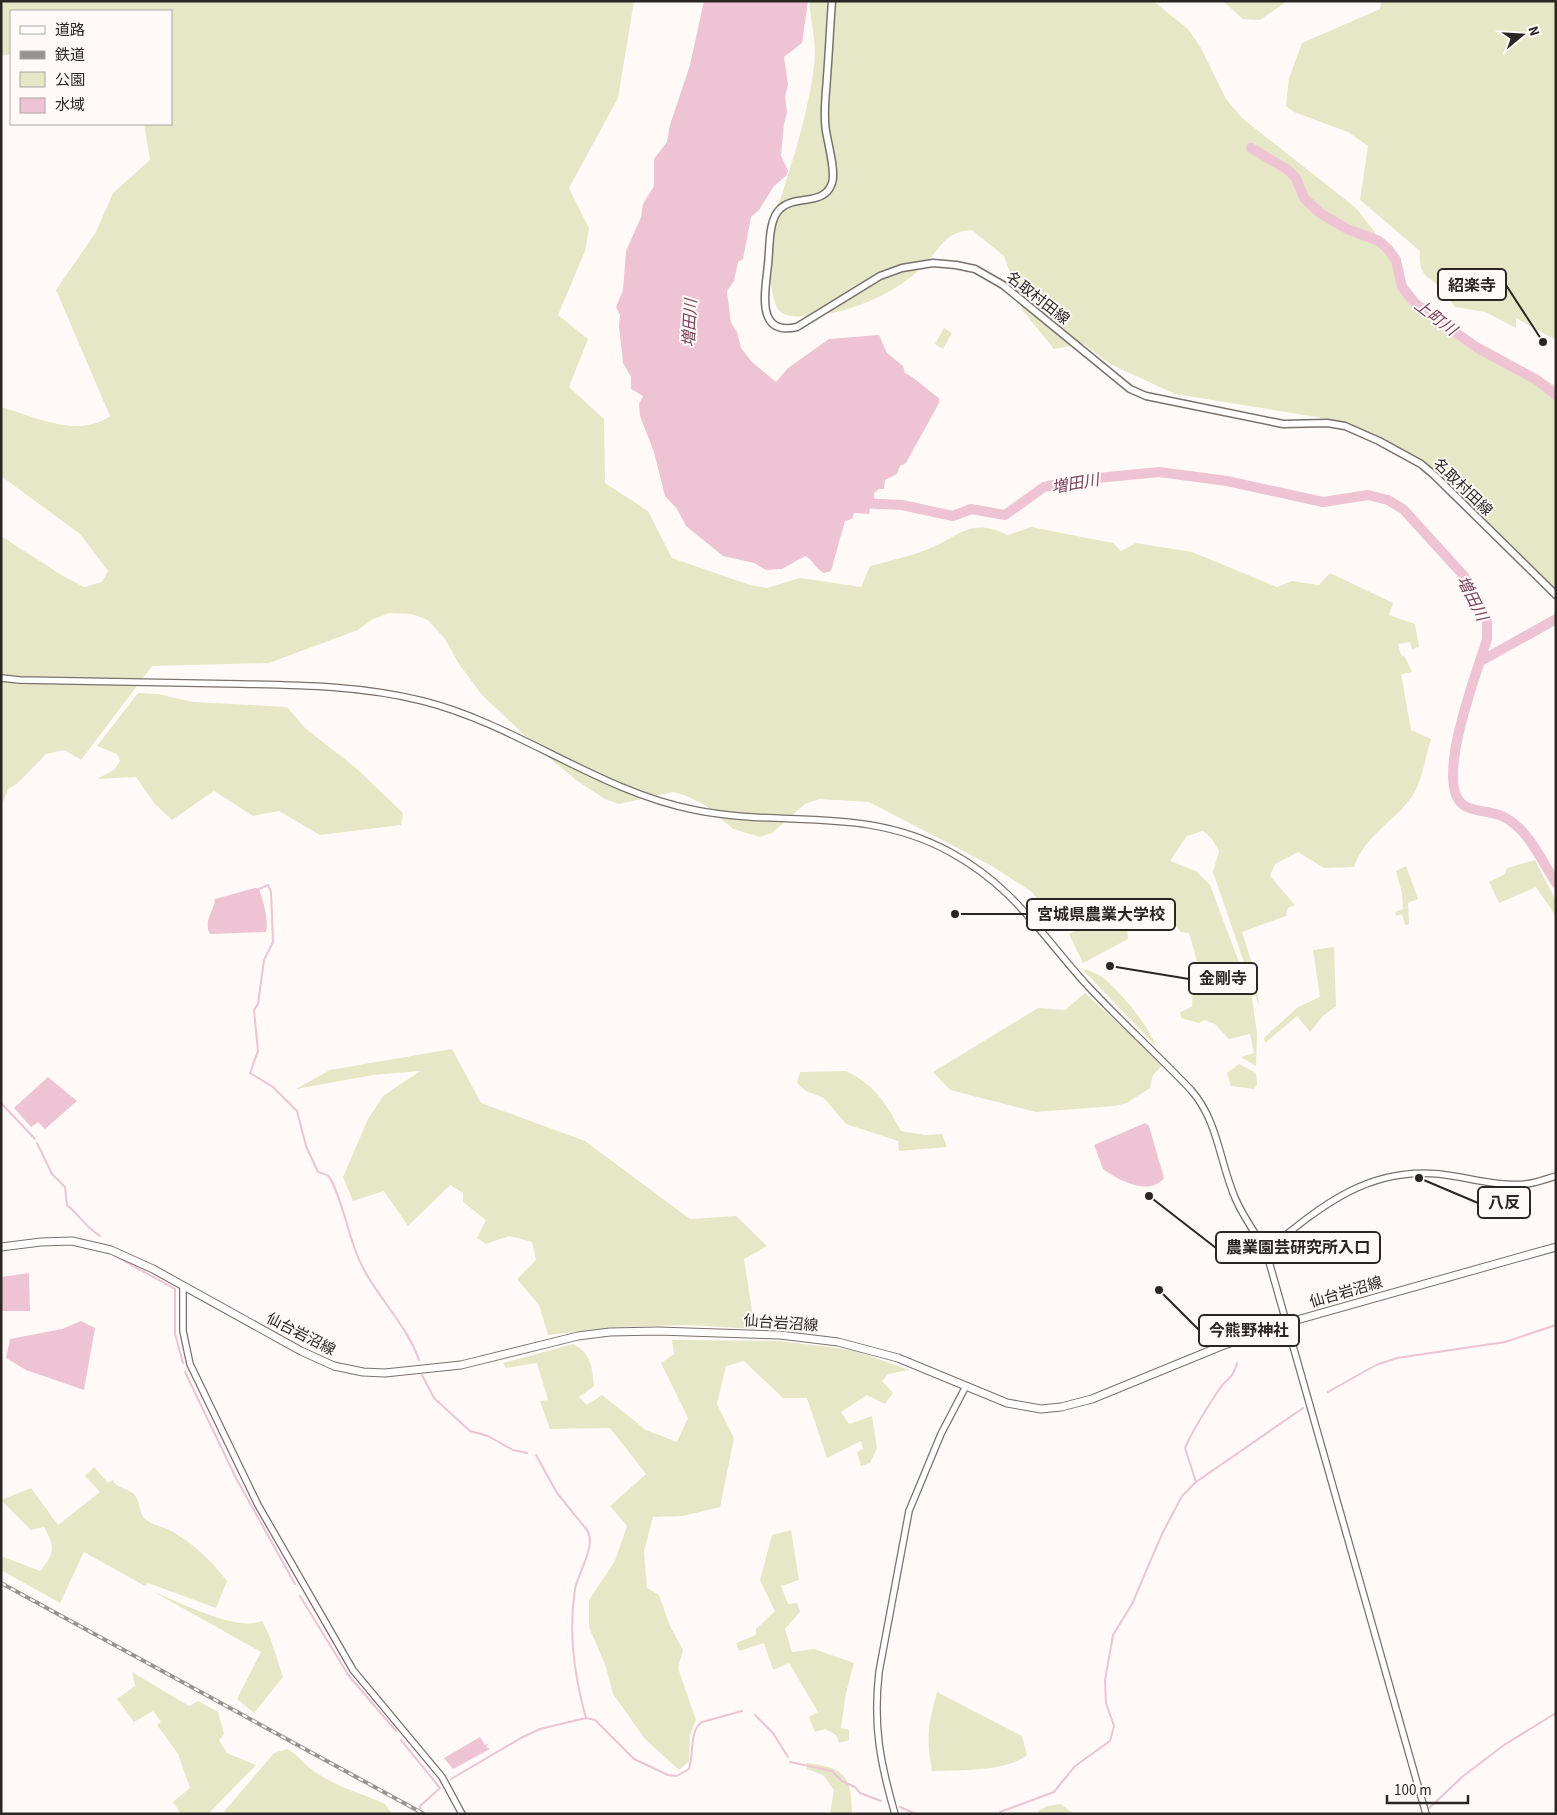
<svg xmlns="http://www.w3.org/2000/svg" width="1557" height="1815" viewBox="0 0 1557 1815" font-family="'Source Sans 3','Noto Sans JP',sans-serif">
<rect width="100%" height="100%" fill="#fffaf7"/>
<path fill="#e6e7c6" d="M1 1H634L618 98 569 188 589 228 585 251 558 315 588 339 569 387 604 419 605 483 648 511 672 558 750 585 767 588 800 578 861 587 870 566C888 561 908 557 926 550 960 537 969 516 1008 535L1031 527 1113 543 1121 551 1136 543 1192 552 1277 587 1292 581 1319 585 1330 573 1393 603 1389 615 1415 624 1419 647 1412 649 1410 642 1398 644 1401 655 1405 657 1412 672 1401 674 1411 730 1431 739C1425 757 1423 779 1413 795 1394 823 1366 833 1354 867L1324 868 1298 852 1275 864 1270 876 1295 905 1288 908 1286 916 1242 932 1253 967 1259 1006 1213 872 1219 851 1212 839 1203 831 1187 836 1170 861 1196 871 1210 885 1252 997 1257 1034 1256 1066 1241 1057 1254 1053 1250 1034 1229 1039 1215 1024 1204 1020 1199 1023 1181 1018 1180 1012 1192 1007 1193 981 1200 972 1189 933 1181 932 1171 920 1142 904 1062 930 1032 892 992 866 869 802 819 799 805 804 772 833 760 837 733 829 703 804 684 795 673 792 619 804 605 799 576 780 547 756 482 695 459 664 445 639 428 620 412 614 390 613 373 619 358 630 269 663 152 666 81 760 64 750 46 754 18 783 8 789 1 807V536L63 576 84 587 102 582 108 571 80 534 1 476V407C36 417 78 439 110 416L56 290 96 232 113 193 150 160 144 124H171V11H11V54L1 56Z
M809 1H1153L1188 29 1201 48 1226 99 1242 118 1356 208 1374 231 1414 300 1444 316 1459 334 1556 386V589L1506 546 1430 466 1378 439 1335 420 1175 394 1110 364 1084 344 1054 349 1023 311 1004 256 972 230C942 232 941 250 920 269 891 296 849 313 810 316 800 316 785 319 778 309 769 295 766 239 770 223 773 212 780 202 783 191 796 150 809 108 814 66 817 46 811 22 809 1Z
M1223 1H1287L1260 20 1243 19Z
M1381 1H1556V340L1516 318V328L1485 312 1455 307C1451 302 1447 295 1443 290 1427 274 1418 277 1420 251L1360 200 1368 146 1348 132 1294 112 1286 106 1289 78 1302 43 1380 9Z
M944 328 952 333 943 349 935 344Z
M138 693 158 694 193 702 287 707 305 728 356 768 403 813 401 825 320 835 279 811 253 816 214 791 172 820 154 803 136 777 97 779 114 770 120 761 117 754 97 746Z
M1535 860 1556 901V916L1536 887 1499 903 1489 882 1505 874 1507 868Z
M1406 866 1418 899 1408 903 1409 924 1405 925 1402 914 1396 916 1395 912 1403 909 1402 893 1396 871Z
M1126 912 1128 939 1083 963 1069 934 1094 922Z
M1334 947 1336 1006 1323 1016 1310 1032 1297 1016 1265 1043 1264 1038 1298 1007 1320 997 1313 950Z
M1081 968C1089 971 1100 974 1106 980 1124 996 1147 1024 1156 1046Z
M1085 993 1163 1065 1153 1075 1150 1088 1127 1103 1115 1106 1036 1112 950 1090 933 1072 1038 1008 1065 1010Z
M452 1049 481 1103 585 1141 690 1219 736 1216 767 1246 744 1259 755 1329 688 1325 619 1327 548 1335 539 1305 517 1279 536 1260 532 1242 509 1236 486 1244 477 1238 486 1220 463 1202V1193L450 1185 408 1226 384 1191 353 1201 343 1177 368 1119 383 1096 420 1071 373 1075 296 1089 330 1070Z
M1239 1064 1256 1073 1257 1085 1254 1089 1231 1086 1227 1073Z
M846 1071C876 1086 885 1102 901 1131L925 1135 942 1134 947 1147 899 1151 898 1141 846 1124 824 1098 806 1091 797 1083 800 1072Z
M672 1340 780 1341 853 1350 909 1370 888 1374 882 1381 893 1393 885 1404 867 1395 841 1412 849 1424 872 1416 877 1448 870 1463 861 1466 857 1452 863 1449 861 1441 827 1458 807 1398H783L744 1361 726 1366 717 1404 734 1438 720 1507 683 1516 653 1517 644 1551 647 1588 659 1595 670 1626 683 1650 678 1668 696 1720 690 1735 689 1761 679 1770 645 1739 613 1694 606 1667 589 1627V1600L615 1561 627 1526 610 1506 646 1474 610 1428 550 1429 540 1401 548 1400 537 1363 506 1368 503 1363 573 1344C591 1353 592 1366 594 1386L579 1397 587 1405 602 1395 646 1430 677 1442 688 1418 661 1363 674 1354Z
M94 1467 108 1483 112 1480C118 1489 123 1486 131 1492 142 1498 137 1515 148 1521 155 1526 165 1527 173 1532 196 1546 211 1560 227 1581L216 1608 148 1583 145 1586 84 1552 60 1603 1 1570V1556L40 1571C55 1554 55 1546 44 1527L31 1530 1 1500 31 1488 58 1525 100 1492 85 1476Z
M791 1530 799 1580 781 1586 788 1604 797 1603 800 1612 785 1629 792 1652 814 1649 854 1663 846 1693 841 1728 849 1730V1740L839 1743 836 1735 825 1729 815 1732 809 1717 818 1712 789 1663 773 1670 764 1643 739 1651 736 1643 756 1635V1629L775 1611 760 1580 772 1535Z
M154 1592C179 1602 237 1632 262 1621L270 1637 283 1677 254 1713 237 1699 261 1652Z
M132 1672 189 1706 198 1701 218 1712 224 1734 219 1740 227 1753 256 1765 208 1814H181L173 1802 190 1788 178 1754 157 1725 161 1722 153 1711 134 1722 117 1699 135 1686Z
M937 1692 1022 1736 1027 1755C1006 1772 958 1770 932 1771 926 1736 928 1726 937 1692Z
M287 1749C299 1755 305 1766 317 1773 337 1787 363 1794 385 1804L392 1814H222L274 1753Z
M807 1763C846 1768 851 1776 852 1814H830L834 1790 823 1775 807 1769Z
M1061 1804 1074 1814H1038V1811L1047 1806Z"/>
<path fill="#eec3d4" d="M704 1H808L802 43 784 57 788 84 785 97 787 112 784 124 781 155 788 171 786 176 774 186 759 210 751 217 743 259 738 262 734 281 727 291 731 323 737 332 741 348 752 362 776 382 788 368 829 339 879 335 887 353 903 366 905 373C919 380 927 390 939 398V403L906 463 900 466 897 474 885 480 884 489H879L874 493V500L871 501 869 514 854 513 852 519 845 521 831 571 824 573C815 569 813 559 805 556L782 569 766 570 754 563 723 556 686 526 677 509 665 496 654 452 640 416 639 404 643 396 631 389V377L623 363 619 326 620 315 616 307 623 290 626 251 641 217 643 204 654 186V159L667 142 670 125 690 65Z
M255 888 259 889C263 901 269 919 266 932L210 934C203 921 214 912 215 899Z
M48 1077 77 1101 45 1129 38 1122 31 1127 14 1108Z
M1145 1123 1149 1126 1164 1178C1149 1197 1118 1180 1103 1169L1094 1145Z
M29 1273 30 1311H1V1277Z
M81 1321 95 1328 84 1390 26 1370 6 1358 10 1339 62 1329Z
M480 1737 485 1745 489 1743 486 1747 490 1749 453 1769 444 1758Z"/>
<g fill="none" stroke-linecap="round" stroke-linejoin="round">
<path stroke="#eec3d4" stroke-width="2" d="M257 890 268 885 271 892 273 942 264 960 258 1004 254 1010 258 1051 250 1073 273 1087 297 1111 306 1146 318 1172C321 1173 326 1174 328 1176 337 1183 350 1238 356 1252 370 1291 405 1320 419 1360
M1 1103 35 1139
M37 1143 52 1174 65 1187 67 1205C79 1215 87 1228 100 1236
M110 1253 175 1289V1334L183 1363
M185 1372 236 1478 295 1584
M422 1375 434 1398 470 1431 488 1436 513 1450 527 1453
M1328 1392 1376 1365 1397 1358 1505 1342 1556 1325
M536 1455 557 1493 587 1530C597 1545 578 1573 575 1589 568 1633 574 1675 586 1718
M1196 1482 1185 1448C1194 1427 1206 1410 1218 1391 1226 1377 1232 1382 1237 1363
M300 1596 349 1676 396 1731
M755 1715 773 1733 788 1757
M401 1740 440 1788 420 1806 421 1814
M790 1762 832 1771 842 1781 855 1787 860 1793 881 1801
M451 1779 521 1738 540 1729 586 1718 595 1720 634 1759 668 1775 677 1776 689 1769C694 1754 689 1731 702 1722L742 1711
M900 1807 916 1814
M1000 1812 1054 1792 1075 1766 1110 1741 1114 1726 1106 1703 1105 1680 1113 1635 1132 1604 1162 1534 1182 1496 1196 1482 1303 1408
M1423 1814 1462 1777 1504 1745 1556 1713"/>
<path stroke="#eec3d4" stroke-width="10" d="M1251 148 1288 170 1296 178 1304 198 1320 213 1347 229 1379 241 1388 249 1396 260 1402 287 1415 303 1476 347 1537 380 1556 395
M858 503 902 505 953 516 971 509 1005 515 1044 487 1077 480 1159 472 1227 481 1323 502 1368 495 1388 500 1403 509 1464 576 1477 598 1487 622V639C1479 668 1431 787 1465 806 1476 812 1490 811 1502 816 1528 828 1541 860 1556 883
M1481 661 1556 619"/>
<defs>
<path id="tertiary" d="M1 678 20 680C94 682 168 682 241 684 303 685 363 686 423 701 518 725 598 791 695 810 784 828 864 805 950 852 1013 886 1039 932 1085 983 1119 1020 1156 1053 1191 1090 1219 1122 1219 1162 1236 1200 1244 1218 1256 1234 1266 1251L1426 1814
M1266 1251C1319 1208 1366 1167 1439 1174 1467 1177 1498 1187 1526 1184 1536 1183 1546 1179 1556 1176
M183 1286V1331L190 1364 258 1505 353 1670 442 1777 462 1814
M895 1814C880 1762 873 1726 879 1672L909 1511 941 1434 966 1386"/>
<path id="secondary" d="M832 1C830 27 829 52 827 77 826 95 823 113 826 131 828 144 836 172 832 183 824 207 795 194 780 209 768 220 770 248 768 264 766 288 754 337 797 327L880 276 902 268 933 263 956 265 975 269 1003 285 1130 389 1146 396 1283 424 1327 423 1345 426 1379 441 1421 464 1434 475 1556 595"/>
<path id="primary" d="M1 1247 41 1242 72 1241 111 1250 153 1269 301 1351 334 1366 363 1372 385 1373 461 1365 578 1336 610 1332 658 1331 780 1335 838 1342 898 1358 1007 1403 1041 1409 1061 1407 1092 1399 1219 1347 1279 1325 1556 1247"/>
</defs>
<use href="#tertiary" stroke="#78716d" stroke-width="8"/>
<use href="#secondary" stroke="#78716d" stroke-width="9"/>
<use href="#primary" stroke="#78716d" stroke-width="9"/>
<use href="#tertiary" stroke="#fff" stroke-width="5.5"/>
<use href="#secondary" stroke="#fff" stroke-width="6"/>
<use href="#primary" stroke="#fff" stroke-width="7"/>
<defs>
<path id="rail" d="M1 1583 424 1814"/>
</defs>
<use href="#rail" stroke="#979391" stroke-width="4"/>
<use href="#rail" stroke="#fffaf7" stroke-width="2" stroke-dasharray="5.5" stroke-linecap="butt"/>
</g>
<g text-anchor="middle" stroke-width="4" stroke-linejoin="round" paint-order="stroke">
<g font-size="15" fill="#292624" stroke="#fffaf7">
<text transform="translate(1038 298) rotate(38)" y="5">名取村田線</text>
<text transform="translate(1463 487) rotate(44)" y="5">名取村田線</text>
<text transform="translate(1346 1292) rotate(-16)" y="5">仙台岩沼線</text>
<text transform="translate(781 1323) rotate(4)" y="5">仙台岩沼線</text>
<text transform="translate(301 1334) rotate(27)" y="5">仙台岩沼線</text>
</g>
<g font-size="16" font-style="italic" fill="#79415b" stroke="#fffaf7">
<text transform="translate(1436 317) rotate(37)" y="6">上町川</text>
<text transform="translate(689 323) rotate(-87)" y="6">増田川</text>
<text transform="translate(1075 483) rotate(-10)" y="6">増田川</text>
<text transform="translate(1473 598) rotate(63)" y="6">増田川</text>
</g>
</g>
<path fill="none" stroke="#292624" stroke-width="2" d="M1543 342L1506 285M955 914L1027 914M1110 966L1189 979M1419 1178L1478 1203M1149 1196L1216 1248M1159 1290L1199 1330"/>
<g fill="#292624" stroke="#fffaf7" stroke-width="2">
<circle cx="1543" cy="342" r="5"/>
<circle cx="955" cy="914" r="5"/>
<circle cx="1110" cy="966" r="5"/>
<circle cx="1419" cy="1178" r="5"/>
<circle cx="1149" cy="1196" r="5"/>
<circle cx="1159" cy="1290" r="5"/>
</g>
<g fill="#fffaf7" stroke="#292624" stroke-width="2">
<rect x="1438" y="269" width="68" height="31" rx="5"/>
<rect x="1027" y="899" width="148" height="31" rx="5"/>
<rect x="1189" y="963" width="68" height="31" rx="5"/>
<rect x="1478" y="1187" width="52" height="31" rx="5"/>
<rect x="1216" y="1232" width="164" height="31" rx="5"/>
<rect x="1199" y="1315" width="100" height="31" rx="5"/>
</g>
<g font-size="16" text-anchor="middle" font-weight="bold" fill="#292624">
<text x="1472" y="291">紹楽寺</text>
<text x="1101" y="920">宮城県農業大学校</text>
<text x="1223" y="984">金剛寺</text>
<text x="1504" y="1208">八反</text>
<text x="1298" y="1253">農業園芸研究所入口</text>
<text x="1249" y="1336">今熊野神社</text>
</g>
<rect width="1557" height="1815" fill="none" stroke="#292624" stroke-width="5"/>
<rect x="10" y="10" width="162" height="115" fill="#fffaf7" stroke="#a9a5a3"/>
<rect x="20" y="26" width="25" height="8" fill="#ffffff" stroke="#a9a5a3"/>
<text x="55" y="35" font-size="15" fill="#292624">道路</text>
<rect x="20" y="51" width="25" height="8" fill="#979391" stroke="#a9a5a3"/>
<text x="55" y="60" font-size="15" fill="#292624">鉄道</text>
<rect x="20" y="72" width="25" height="15" fill="#e6e7c6" stroke="#a9a5a3"/>
<text x="55" y="85" font-size="15" fill="#292624">公園</text>
<rect x="20" y="98" width="25" height="15" fill="#eec3d4" stroke="#a9a5a3"/>
<text x="55" y="110" font-size="15" fill="#292624">水域</text>
<g transform="translate(1522 35) rotate(72)" stroke="#fffaf7" stroke-width="4" paint-order="stroke">
<path d="M0-4L9 19L0 12L-9 19Z" fill="#292624"/>
<text y="-8" font-size="14" font-weight="bold" text-anchor="middle" fill="#292624">N</text>
</g>
<path d="M1387 1795v8h81v-8" fill="none" stroke="#292624" stroke-width="2.5"/>
<text x="1394" y="1795" font-size="15" fill="#292624" stroke="#fffaf7" stroke-width="4" paint-order="stroke">100 m</text>
</svg>
